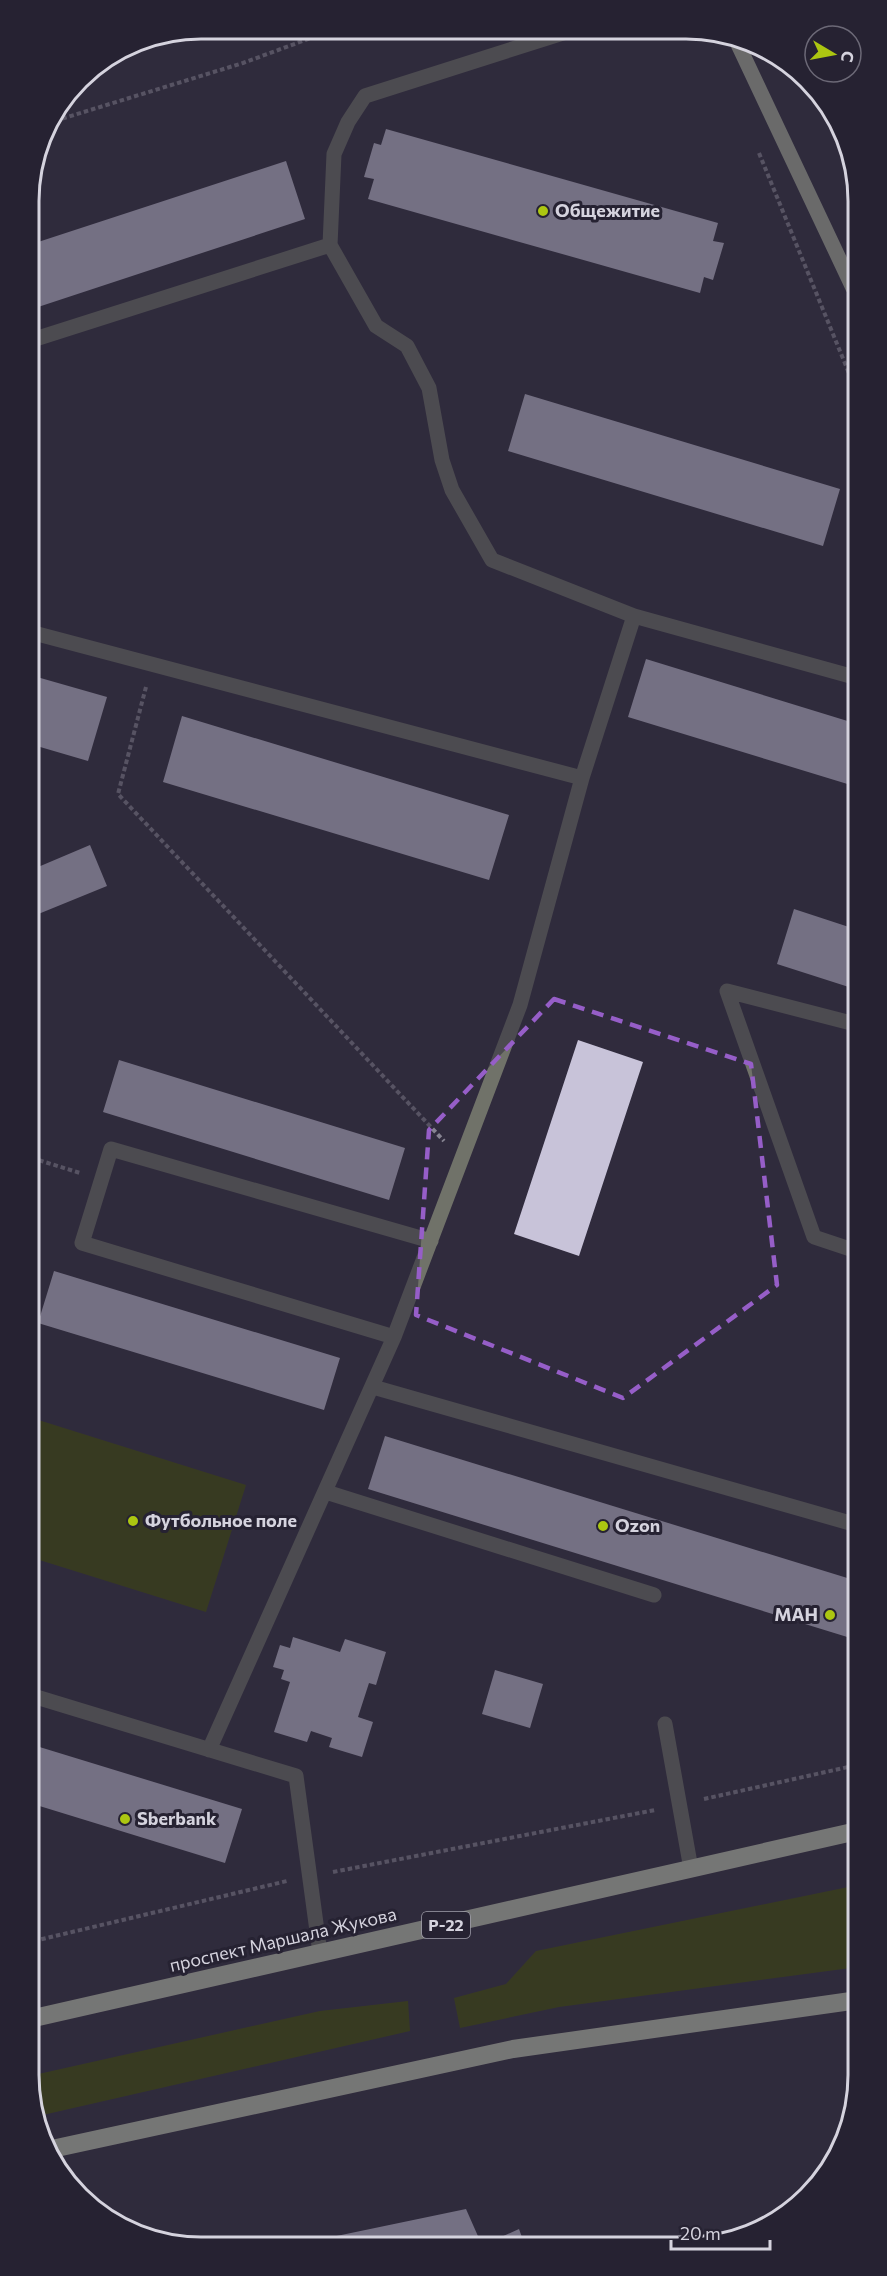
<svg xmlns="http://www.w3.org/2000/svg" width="887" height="2276" viewBox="0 0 887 2276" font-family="Commissioner,sans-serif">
<rect width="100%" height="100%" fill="#302b3d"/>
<path fill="#424d01" d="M32 1418 246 1485 206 1612 33 1558Z
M858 1885V1967L559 2007 460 2028 454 1998 506 1984 536 1951Z
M408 2001 410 2031 34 2117V2075L320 2011Z"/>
<path fill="#c8c3d9" d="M386 129 718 223 713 241 724 243 713 280 704 277 700 293 368 199 374 179 364 177 374 143 381 145Z
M286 161 305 219 29 310V245Z
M525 394 840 489 823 546 508 451Z
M646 659 854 723V786L628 717Z
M30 675 107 697 88 761 30 744Z
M182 716 509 815 489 880 163 782Z
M90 845 107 886 31 917V870Z
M794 909 855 929V989L777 964Z
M578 1040 643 1062 579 1256 514 1234Z
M119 1060 405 1148 389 1200 103 1112Z
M855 1201 856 1202V1218L850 1216Z
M54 1271 340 1358 324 1410 38 1323Z
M385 1436 857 1581V1640L368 1489Z
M293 1637 340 1652 345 1639 386 1652 376 1685 369 1683 358 1717 373 1722 362 1757 329 1747 332 1738 311 1731 307 1742 274 1732 290 1682 281 1679 284 1670 273 1667 280 1645 290 1648Z
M495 1670 543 1684 530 1728 482 1714Z
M33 1745 242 1809 225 1863 33 1804Z
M855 2094 848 2113 846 2096Z
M466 2209 481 2243 303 2244V2243Z
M519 2229 524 2243H488Z"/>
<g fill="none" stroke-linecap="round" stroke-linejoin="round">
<path stroke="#878492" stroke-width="4" stroke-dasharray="4.5 3" stroke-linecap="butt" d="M48 123 243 63 335 29
M759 153 853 383
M146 687 118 794 444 1141
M32 1158 80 1173
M704 1799 857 1765
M333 1872 655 1810
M34 1941 287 1881"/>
<path stroke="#707269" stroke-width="15" d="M569 31 365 96 348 122 334 154 330 245 376 326 407 346 429 388 442 460 452 490 492 560 634 616 854 677
M29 341 330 245
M30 632 582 778 520 1005 394 1337 209 1750
M582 778 634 616
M855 1024 727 991 814 1237 856 1251
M394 1337 82 1243 111 1149 431 1241
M373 1387 857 1525
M326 1492 654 1595
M33 1696 296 1776 320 1953
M665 1724 691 1869"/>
<path stroke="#b1b6a3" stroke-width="15" d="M736 40 853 288"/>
<path stroke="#cbd0ba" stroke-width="18" d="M34 2018 857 1831
M52 2149 513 2049 858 2000"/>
</g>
<path d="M0 0H887V2276H0ZM554 999 751 1064 777 1285 623 1398 416 1315 429 1130Z" fill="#302b3d" fill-opacity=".55" fill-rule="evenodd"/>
<path fill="none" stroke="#965ec8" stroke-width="4.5" stroke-dasharray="12 8" stroke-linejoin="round" d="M554 999 751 1064 777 1285 623 1398 416 1315 429 1130Z"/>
<g fill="#acc611" stroke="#262232" stroke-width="2">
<circle cx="543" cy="211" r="6"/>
<circle cx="133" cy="1521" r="6"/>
<circle cx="603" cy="1526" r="6"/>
<circle cx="830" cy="1615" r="6"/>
<circle cx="125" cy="1819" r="6"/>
</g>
<g text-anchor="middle" stroke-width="6" stroke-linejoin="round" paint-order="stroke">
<rect fill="#262232" stroke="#a09eaa" stroke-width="1.5" x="422" y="1912" width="48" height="26" rx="4.5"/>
<g font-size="16" font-weight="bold" fill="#d5d3de">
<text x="446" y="1931">Р-22</text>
</g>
<g font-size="18" font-weight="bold" fill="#d5d3de" stroke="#262232" text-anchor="start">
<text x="555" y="217">Общежитие</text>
<text x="145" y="1527">Футбольное поле</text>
<text x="615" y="1532">Ozon</text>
<text x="818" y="1621" text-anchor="end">МАН</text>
<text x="137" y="1825">Sberbank</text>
</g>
<g font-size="18" fill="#d5d3de" stroke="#262232">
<text transform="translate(283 1940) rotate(-13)" y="6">проспект Маршала Жукова</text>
</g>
</g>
<path d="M0 0H887V2276H0ZM201 39H686A162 162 0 0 1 848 201V2075A162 162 0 0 1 686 2237H201A162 162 0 0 1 39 2075V201A162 162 0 0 1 201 39Z" fill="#262232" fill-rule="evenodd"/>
<path fill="none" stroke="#d5d3de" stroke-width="3" d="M201 39H686A162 162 0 0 1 848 201V2075A162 162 0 0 1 686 2237H201A162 162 0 0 1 39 2075V201A162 162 0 0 1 201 39Z"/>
<g transform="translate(833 54) rotate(100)"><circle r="28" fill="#262232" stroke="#6c6977" stroke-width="1.5"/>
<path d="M0-4.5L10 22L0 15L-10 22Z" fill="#acc611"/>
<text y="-9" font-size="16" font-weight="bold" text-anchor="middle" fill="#d5d3de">С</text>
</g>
<path d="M671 2240v9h99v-9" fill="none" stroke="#d5d3de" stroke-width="3"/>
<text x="680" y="2240" font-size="18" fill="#d5d3de" stroke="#262232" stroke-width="4.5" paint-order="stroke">20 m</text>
</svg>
